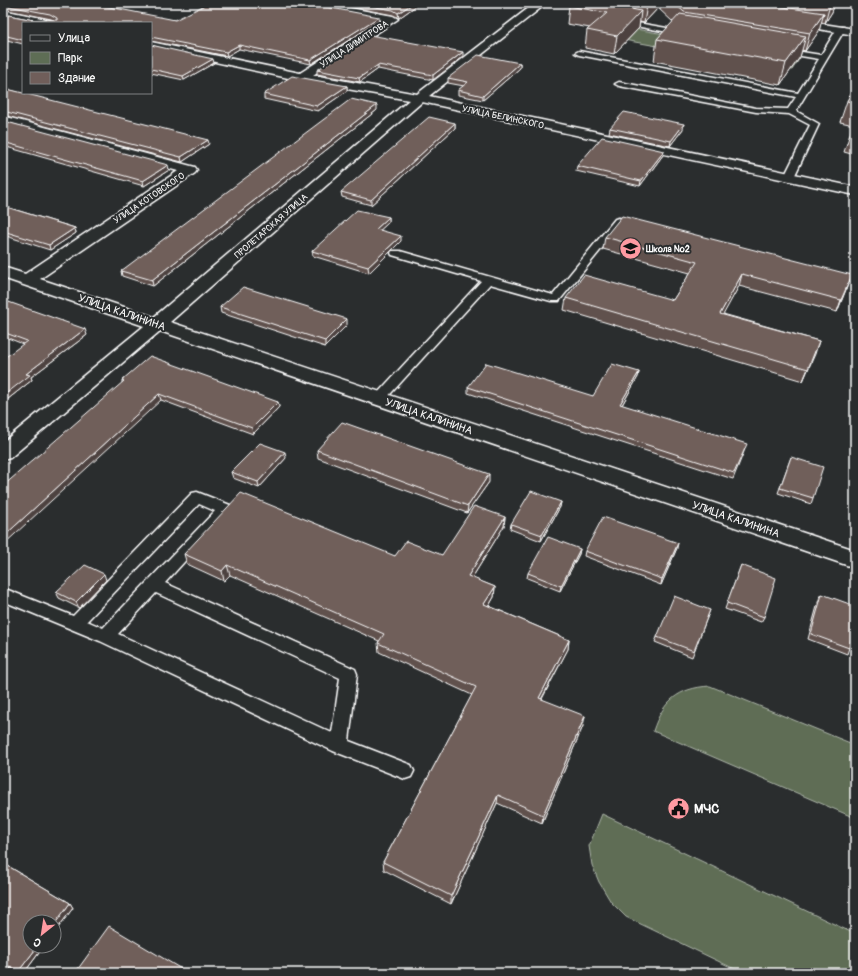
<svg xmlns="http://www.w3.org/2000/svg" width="858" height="976" viewBox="0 0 858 976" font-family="Pangolin,sans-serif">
<rect width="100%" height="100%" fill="#2a2d2e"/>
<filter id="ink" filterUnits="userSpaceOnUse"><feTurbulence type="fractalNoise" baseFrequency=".025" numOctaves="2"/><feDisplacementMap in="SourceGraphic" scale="8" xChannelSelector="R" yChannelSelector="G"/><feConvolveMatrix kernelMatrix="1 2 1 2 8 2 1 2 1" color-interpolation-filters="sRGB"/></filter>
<g filter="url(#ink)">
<path fill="#5e6d55" stroke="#aeb6aa" d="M630 28 800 58 792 70 618 39Z
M710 686 855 745V818L653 731C663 701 678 688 710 686Z
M602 814 855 934V973H743L626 917 611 902 599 882 592 865 589 846Z"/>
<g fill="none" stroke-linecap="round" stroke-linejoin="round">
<defs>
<path id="lane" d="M565 3H580L594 7 591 9 568 5Z
M632 22 684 31 688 33 684 35 630 25V23Z
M838 27H844L845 29 796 111 819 124 794 177 789 180 784 177 810 125 789 114 756 112 619 86 615 84 619 82 756 108 788 109 796 97 579 55 575 53 579 51 798 93 819 59 783 53 779 51 783 49 821 55Z
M619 218 641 223 642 225 637 228 621 225 559 301H551L490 284 383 402H375L373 399 375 396 481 281 392 255 391 253 392 251H400L553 295 615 219Z
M197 492 230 505 232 509 165 583 355 669 357 674 349 741 411 765 414 771 411 777 405 779 333 751 100 641 3 601V588L73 616 192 493ZM199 504 215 511 103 628 87 621ZM156 593 340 678 332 733 118 634Z"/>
<path id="street" d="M301 3H323L393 16 398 19 313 75 417 94 535 3H547L429 96 855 187V195L422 102 170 322 855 550V568L160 331 10 458 3 460V442L144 326 3 278V267L25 274 178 171 3 124V116L195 167 197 170 195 173 40 279 154 317 409 100 302 81 151 48V42L300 73 383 20 306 6Z
M3 10 51 20 57 23H35L3 16Z"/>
<path id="secondary" d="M791 19 855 29V35L787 24 785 22Z"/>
</defs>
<use href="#lane" stroke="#fff" stroke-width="3"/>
<use href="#street" stroke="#fff" stroke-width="3"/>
<use href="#secondary" stroke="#fff" stroke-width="3"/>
<use href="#lane" fill="#2a2d2e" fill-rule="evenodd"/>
<use href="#street" fill="#2a2d2e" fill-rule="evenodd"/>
<use href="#secondary" fill="#2a2d2e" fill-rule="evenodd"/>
</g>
<path fill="#60514d" stroke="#fff" d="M3 3 175 20 379 21 311 64 239 49 227 56 151 41V23H23V44L3 39V14L34 20H54L51 19 3 9Z
M331 3H420L399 18 393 15Z
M574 3H835L832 12 825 23 821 22 819 31 805 51 802 50 800 57 780 85 654 61 657 39 673 22 658 8 644 23 640 22 639 28 614 54 585 48 587 30 590 28 567 24 569 6Z
M151 45 214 63 184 80 151 73Z
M463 57 433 80 378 69 360 82 317 74V70Z
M520 63V68L483 100 458 95V90L464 86 448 83V78Z
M347 86V91L318 111 264 99V94Z
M855 86V155L844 152 851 131 854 125 840 122 847 101Z
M3 88 209 144 182 162 3 115Z
M377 110 153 286 122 276 121 271Z
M3 121 169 170 144 186 3 146Z
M455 123V128L371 205 342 197 341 192Z
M610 128 683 129 670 146 609 133Z
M664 151 663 155 640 186 576 171 577 166Z
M3 206 75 228 76 233 50 250 3 235Z
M389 217V222L380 230 401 241 369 273 313 256 312 251Z
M605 237 847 287 837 312 739 286 723 314 819 341 803 381 564 310 566 298 673 300 690 273 603 249Z
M3 300 87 335 31 377 32 380 3 403 23 344 3 336Z
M220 307 347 325 325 347 221 313Z
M639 372 638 377 622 405 745 449 733 479 468 393V387L593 396Z
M122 380 278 402 279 407 253 434 161 400 122 383Z
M317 450 489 482 467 513 318 458Z
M791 457 813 498 811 504 778 493Z
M286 458 259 488 233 478 231 472Z
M561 502 560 507 541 541 510 529 511 524Z
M505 517 504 526 472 578 495 587 494 597 489 606 569 640 568 649 542 699 583 726 542 823 497 803 451 904 384 870 383 862 472 695 379 652 378 643 379 641 230 575 224 581 187 564 184 554 395 556 442 555Z
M677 548 661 585 584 556 585 551Z
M580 549 579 554 560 591 527 578 528 573Z
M741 565 764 617 761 622 725 609Z
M106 580 79 608 59 598 56 592Z
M822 594 849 648 847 654 808 639 819 599Z
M710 610 692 657 655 642 657 637Z
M3 863 70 903 73 908 24 973H17L3 964Z"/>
<path fill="#4e423f" stroke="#fff" d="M414 3H420L399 18 398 13Z
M635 3 632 20 641 11 639 28 614 54 617 36 629 22 632 4Z
M649 3H659L658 8 644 23 647 5Z
M831 3H835L832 12 825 23 830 5Z
M824 13 819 31 805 51 810 33Z
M379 17V21L311 64 310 60Z
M806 36 800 57 780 85 786 63Z
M239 45V49L227 56 226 52Z
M463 52V57L433 80V75Z
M213 59 214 63 184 80 183 76Z
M520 63V68L483 100V96Z
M378 65V69L360 82 359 78Z
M347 86V91L318 111 317 106Z
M377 105V110L153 286 152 280Z
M455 123V128L371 205V200Z
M684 124 683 129 670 146 671 141Z
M208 140 209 144 182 162 181 157Z
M664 151 663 155 640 186 641 181Z
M168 165 169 170 144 186 143 181Z
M389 217V222L376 234V229Z
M75 228 76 233 50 250 49 245Z
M401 236V241L369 273 368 267Z
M742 274 739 286 717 326 720 314Z
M852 275 847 287 837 312 841 300Z
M347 319V325L325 347V341Z
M85 329 87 335 31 377 32 380 3 403V396L26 374Z
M819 341 815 354 803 381 808 369Z
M639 372 638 377 619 410 620 404Z
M159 394 161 400 3 545V537Z
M278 402 279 407 253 434 252 428Z
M285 452 286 458 259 488 258 482Z
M489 474V482L467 513 468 506Z
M561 502 560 507 541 541 542 535Z
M505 517 504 526 467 586 468 576Z
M678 543 677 548 661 585 662 579Z
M580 549 579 554 560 591 561 586Z
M227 565 230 575 224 581 222 571Z
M104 574 106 580 79 608 76 602Z
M495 587 494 597 484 614V604Z
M4 626 7 631 3 635V627Z
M569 640 568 649 537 707 539 698Z
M585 716 583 726 542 823 543 815Z
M498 795 497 803 451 904V896Z
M70 903 73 908 54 933V925Z
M38 946H44L24 973H19L18 972Z"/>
<path fill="#705e5a" stroke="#fff" d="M3 3H89L175 20 209 3H305L379 17 310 60 239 45 226 52 151 37V23H23V40L3 35V14L34 20H57V18L50 14 3 5Z
M353 3H414L398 13 393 10Z
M574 3H649L647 5 635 3 632 4 631 9 641 11 617 36 587 30 607 13 569 6Z
M674 3H756L824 13 810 33 684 12Z
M814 3H831L830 5Z
M680 14 806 36 786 63 657 39Z
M370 35 463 52 433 75 378 65 359 78 317 70Z
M151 45 213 59 183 76 151 69Z
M478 55 520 63 483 96 458 90 468 82 448 78Z
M292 76 347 86 317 106 264 94Z
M855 86V103L847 101Z
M3 88 23 93 208 140 181 157 3 111Z
M351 99 377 105 152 280 121 271Z
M624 112 684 124 671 141 610 128Z
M429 117 455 123 371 200 341 192Z
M3 121 168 165 143 181 3 142Z
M855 123V132L851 131Z
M602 137 664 151 641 181 577 166Z
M3 206 75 228 49 245 3 231Z
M357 210 389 217 376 229 401 236 368 267 312 251Z
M622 216 852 275 841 300 742 274 720 314 819 341 808 369 566 298 584 275 673 300 697 262 605 237Z
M243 287 347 319 325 341 220 307Z
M3 300 85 329 26 374 30 375 3 396V359L27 341 3 332Z
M150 356 278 402 252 428 159 394 3 537V486L124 381 122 380Z
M486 363 593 396 612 364 639 372 620 404 747 444 734 473 468 387Z
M342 422 489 474 468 506 317 450Z
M260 443 285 452 258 482 231 472Z
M791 457 823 467 813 498 780 488Z
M531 491 561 502 542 535 511 524Z
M241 493 395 556 406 541 442 555 474 506 505 517 468 576 495 587 484 604 569 640 539 698 585 716 543 815 498 795 451 896 383 862 476 687 378 643 384 634 227 565 222 571 184 554Z
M603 517 678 543 662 579 585 551Z
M548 537 580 549 561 586 528 573Z
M85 565 104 574 76 602 56 592Z
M741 565 776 578 764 617 727 603Z
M822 594 855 606V625L849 648 811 634Z
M674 596 710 610 694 651 657 637Z
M3 863 70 903 54 925V922H30V946H38L18 972 3 962Z
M109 926 188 973H75Z"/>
</g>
<defs>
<symbol id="school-disc" viewBox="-11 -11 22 22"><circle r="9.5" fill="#ff9aa2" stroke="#2a2d2e"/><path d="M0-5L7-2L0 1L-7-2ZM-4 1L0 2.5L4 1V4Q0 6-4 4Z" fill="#111"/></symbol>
<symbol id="civic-disc" viewBox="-11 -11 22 22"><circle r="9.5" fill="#ff9aa2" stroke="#2a2d2e"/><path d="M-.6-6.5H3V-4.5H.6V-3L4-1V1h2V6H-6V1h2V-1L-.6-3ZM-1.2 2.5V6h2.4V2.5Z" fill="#111"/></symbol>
</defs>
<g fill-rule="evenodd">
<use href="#school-disc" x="618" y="236" width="25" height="25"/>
<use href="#civic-disc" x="666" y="796" width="25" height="25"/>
</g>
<g text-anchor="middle" stroke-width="4" stroke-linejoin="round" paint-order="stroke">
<g font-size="9" fill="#fff" stroke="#2a2d2e">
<text transform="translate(354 44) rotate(-33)" y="3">УЛИЦА ДИМИТРОВА</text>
<text transform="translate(503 117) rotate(12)" y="3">УЛИЦА БЕЛИНСКОГО</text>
<text transform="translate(149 198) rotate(-34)" y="3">УЛИЦА КОТОВСКОГО</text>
<text transform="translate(271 226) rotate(-41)" y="3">ПРОЛЕТАРСКАЯ УЛИЦА</text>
</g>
<g font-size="9" font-weight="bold" fill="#fff" stroke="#2a2d2e" text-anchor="start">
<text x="646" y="252">Школа №2</text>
</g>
<g font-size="11" fill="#fff" stroke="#2a2d2e">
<text transform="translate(122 312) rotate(19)" y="4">УЛИЦА КАЛИНИНА</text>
<text transform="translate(429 416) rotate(19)" y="4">УЛИЦА КАЛИНИНА</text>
<text transform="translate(736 519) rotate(19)" y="4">УЛИЦА КАЛИНИНА</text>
</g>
<g font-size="13" font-weight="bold" fill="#fff" stroke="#2a2d2e" text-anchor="start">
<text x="694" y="813">МЧС</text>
</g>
</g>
<rect width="858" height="976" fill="none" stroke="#2a2d2e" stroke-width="16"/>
<rect x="8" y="8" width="842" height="960" fill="none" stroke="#fff" stroke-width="1.5" filter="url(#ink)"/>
<rect x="22" y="22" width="130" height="72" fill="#2a2d2e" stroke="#7f8182"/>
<rect x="30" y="35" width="20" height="6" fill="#2a2d2e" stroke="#7f8182"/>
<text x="58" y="42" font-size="12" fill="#ffffff">Улица</text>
<rect x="30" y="52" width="20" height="12" fill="#5e6d55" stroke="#7f8182"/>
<text x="58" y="62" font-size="12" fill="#ffffff">Парк</text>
<rect x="30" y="72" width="20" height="12" fill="#705e5a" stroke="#7f8182"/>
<text x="58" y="82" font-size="12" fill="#ffffff">Здание</text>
<g transform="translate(42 934) rotate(210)"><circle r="19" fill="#2a2d2e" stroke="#7f8182"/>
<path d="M0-3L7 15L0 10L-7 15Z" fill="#ff9aa2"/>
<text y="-6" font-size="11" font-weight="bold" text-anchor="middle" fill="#ffffff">С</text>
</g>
</svg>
